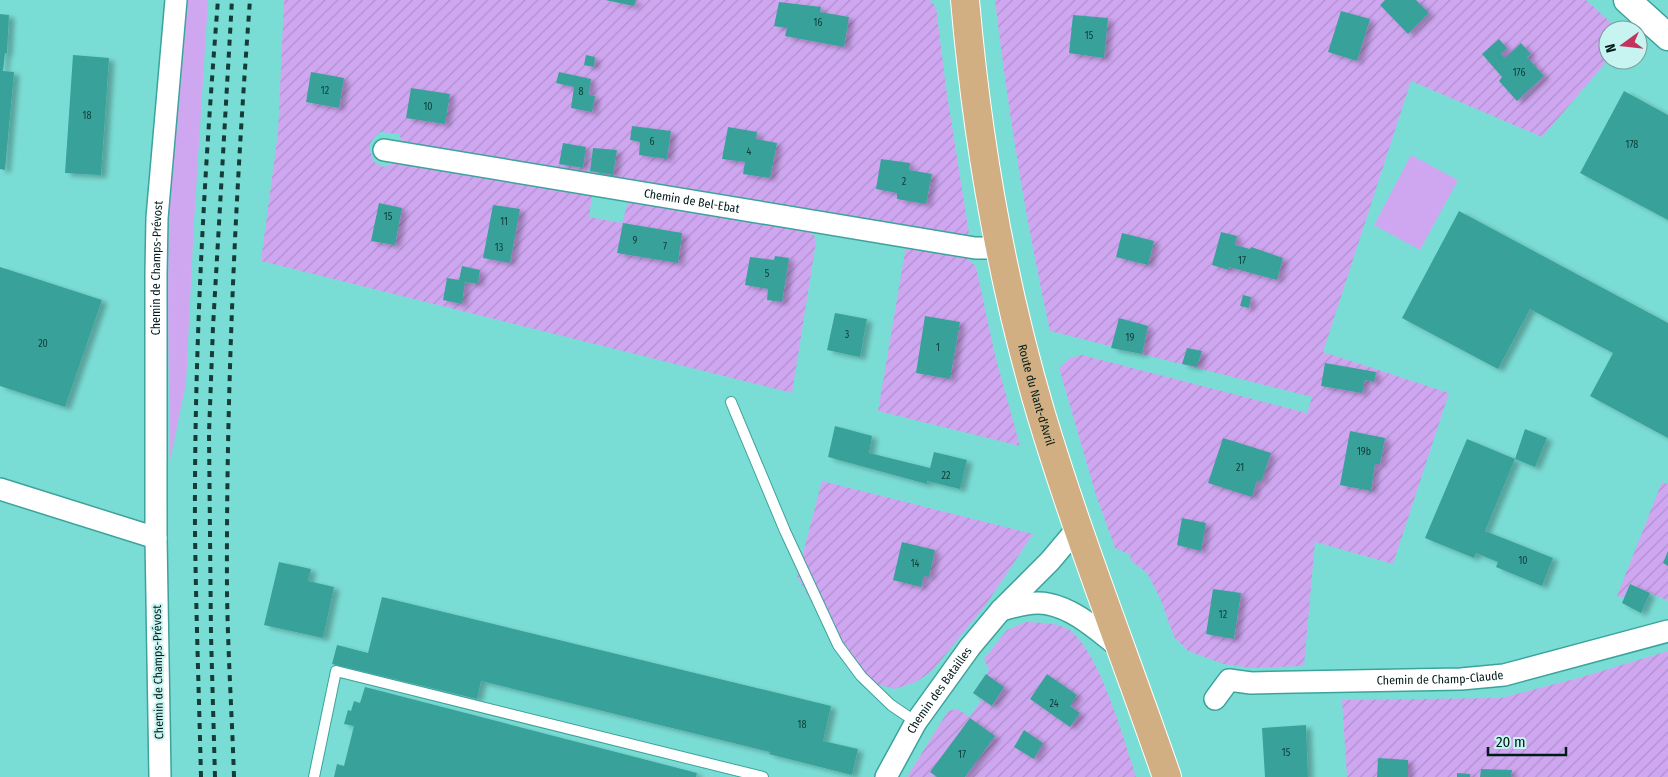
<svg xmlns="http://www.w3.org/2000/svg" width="1668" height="777" viewBox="0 0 1668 777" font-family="'Fira Sans Condensed',sans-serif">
<defs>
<pattern id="garden-furrows" width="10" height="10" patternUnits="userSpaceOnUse" patternTransform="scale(1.25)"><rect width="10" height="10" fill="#cfa7f1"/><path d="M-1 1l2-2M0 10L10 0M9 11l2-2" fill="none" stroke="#b08fce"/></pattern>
<filter id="shadow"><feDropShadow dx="5.5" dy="3" stdDeviation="2.5" flood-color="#0004"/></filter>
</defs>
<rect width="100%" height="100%" fill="#7addd5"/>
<path fill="#cfa7f1" d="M186 0H208L194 222 186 383 170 461C169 382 167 304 169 226 172 151 179 75 186 0Z
M1411 155 1458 180 1420 250 1374 225Z"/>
<path fill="url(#garden-furrows)" d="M284 0H930L936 7 946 88 969 233 962 239 404 146 399 134 380 132C367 144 368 146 374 162L384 167 397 162 592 196 589 217 622 223 628 202 813 232 816 242 792 393 261 261 278 133Z
M995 0H1586L1619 30H1608V60L1542 137 1411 81 1323 352 1449 393 1393 564 1315 542 1304 666 1251 668 1224 664 1188 651 1174 637 1160 598 1147 573 1130 560 1131 555 1115 548 1096 495 1059 368 1070 358 1082 355 1307 413 1312 397 1050 331C1026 222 1008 111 995 0Z
M906 246 965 256 976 267 995 355 1020 446 878 411Z
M822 481 1033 534 985 606 932 671 916 682 895 689 868 682 845 661 797 576Z
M1662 482 1668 484V601L1630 584 1624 598 1617 596Z
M1026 622C1040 623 1059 622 1071 631 1100 654 1124 740 1136 777H907L948 711 957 709 970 717 982 699 973 693 989 670 984 659 1007 630Z
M1668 651V777H1347L1342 700 1501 698 1582 677Z"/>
<path fill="#39a19a" filter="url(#shadow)" d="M605 0H636L634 6Z
M1385 0H1416L1429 13 1408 34 1380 5Z
M779 2 821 7 820 12 849 17 844 47 785 36 787 28 774 26Z
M1341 11 1370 19 1357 61 1328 52Z
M0 14 9 15 7 53H5L3 71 14 72 5 170 0 169Z
M1073 15 1108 18 1104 58 1069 53Z
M1499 39 1507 48 1501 54 1505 58 1521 43 1531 54 1527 57 1544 76 1517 101 1499 81 1502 77 1482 54Z
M73 55 109 58 101 175 65 173Z
M586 55 595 57 594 67 584 65Z
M311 72 344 78 339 108 306 102Z
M559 72 591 79 589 95 595 96 592 112 571 108 574 87 556 83Z
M411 88 450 94 445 124 406 118Z
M1624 91 1668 115V220L1580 173Z
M632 126 671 131 667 159 639 155 640 142 630 140Z
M728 127 757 132 756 139 777 143 770 178 743 174 745 162 722 159Z
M563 143 586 147 583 168 559 164Z
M593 148 617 150 613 175 590 171Z
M881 159 910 163 909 170 932 174 926 204 897 199V193L876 189Z
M379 203 402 208 395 245 371 241Z
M493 205 520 209 510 263 483 258Z
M1459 211 1668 323V438L1590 396 1613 353 1530 309 1498 369 1402 318Z
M623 223 682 233 678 263 617 253Z
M1221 232 1237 236 1235 245 1250 249 1251 247 1283 258 1277 280 1229 267V270L1212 265Z
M1122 233 1154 241 1148 265 1116 257Z
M775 256 789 258 782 302 767 300 768 289 745 285 750 257 774 260Z
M462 266 480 270 478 284 465 282 462 304 443 300 447 278 459 280Z
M0 267 102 300 65 407 0 386Z
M1243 295 1251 297 1249 308 1240 306Z
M835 313 867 319 860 357 827 350Z
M925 316 960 322 950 379 916 373Z
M1119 318 1148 326 1142 354 1111 348Z
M1187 348 1202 351 1197 367 1182 364Z
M1325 363 1376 372 1374 382 1365 380 1362 393 1321 386Z
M835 426 872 436 869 453 930 468 934 452 967 460 960 489 927 481V484L828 457Z
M1525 429 1547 438 1535 467 1515 459Z
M1350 431 1385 438 1380 464H1375L1371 491 1340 485Z
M1223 438 1271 453 1261 482 1257 480 1252 497 1208 483Z
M1467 439 1515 459 1485 531 1553 558 1542 586 1496 567 1498 562 1476 553 1474 558 1425 538Z
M1182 518 1206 523 1201 551 1177 545Z
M902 542 935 550 929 577 924 576 921 587 893 580Z
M1668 551V566L1663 563Z
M279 562 311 569 308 581 334 587 323 638 264 625Z
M1630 584 1650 593 1641 613 1622 603Z
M1213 589 1241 593 1234 639 1206 634Z
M382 597 831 706 823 741 858 749 852 775 769 754 770 752 481 681 477 699 332 664 337 645 368 653Z
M986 674 1004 687 992 706 973 693Z
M1047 674 1077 695 1070 706 1080 713 1070 727 1030 699Z
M365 687 697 773 696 777H334L337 764 344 766 354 726 344 724 348 710 351 711 354 701 360 703Z
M970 718 995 736 965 777H937L930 772Z
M1306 725 1308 777H1265L1262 728Z
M1024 730 1043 743 1034 759 1014 747Z
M1378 758 1408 760V777H1377Z
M1481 769 1512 770 1511 777H1480Z
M1457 773 1470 774V777H1457Z"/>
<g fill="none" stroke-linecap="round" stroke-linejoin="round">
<defs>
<path id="service" d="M731 402 785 531 838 645 861 676 891 705 916 722
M314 777 336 671 763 777"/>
<g id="minor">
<path id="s1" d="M384 150 975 248H1001"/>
<path d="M0 489 156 538"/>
<path d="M1001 610C1016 606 1033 601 1048 604 1075 609 1098 631 1119 647"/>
<path id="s2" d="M1215 699 1229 680 1251 683 1351 681 1461 679 1504 675 1668 631"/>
<path id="s3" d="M160 777 156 538V273L157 218 176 0"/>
<path id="s4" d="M886 777 916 722 970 647 1001 610 1050 561 1077 529"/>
</g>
<path id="tertiary" d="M1627 0 1668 37"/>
<g id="primary">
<path id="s5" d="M965 0C977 139 1001 279 1041 414 1078 537 1125 656 1167 777"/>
</g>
</defs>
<use href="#service" stroke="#3ba39c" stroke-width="12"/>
<use href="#minor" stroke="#3ba39c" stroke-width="24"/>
<use href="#tertiary" stroke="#3ba39c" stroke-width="29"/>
<use href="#primary" stroke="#fff" stroke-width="30"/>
<use href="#service" stroke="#fff" stroke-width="10"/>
<use href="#minor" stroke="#fff" stroke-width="21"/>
<use href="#tertiary" stroke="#fff" stroke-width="26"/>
<use href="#primary" stroke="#d2af82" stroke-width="28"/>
<path stroke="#153c39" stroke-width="4" stroke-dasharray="6 6" stroke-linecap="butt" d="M201 777C199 695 196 613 195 531 194 354 204 176 218 0
M215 777 211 635 209 433 213 327 232 0
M234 777C232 716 228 655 227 593 226 396 235 197 250 0"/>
</g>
<g text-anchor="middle" stroke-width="4" stroke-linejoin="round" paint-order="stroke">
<g font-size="10" fill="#0e3c39">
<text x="818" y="26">16</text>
<text x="1089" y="39">15</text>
<text x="1519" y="76">176</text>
<text x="325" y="94">12</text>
<text x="581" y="95">8</text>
<text x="428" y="110">10</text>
<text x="87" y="119">18</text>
<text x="652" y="145">6</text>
<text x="1632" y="148">178</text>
<text x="749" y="155">4</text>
<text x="904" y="185">2</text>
<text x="388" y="220">15</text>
<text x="504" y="225">11</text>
<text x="635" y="244">9</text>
<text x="665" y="250">7</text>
<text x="499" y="251">13</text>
<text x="1242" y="264">17</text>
<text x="767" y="277">5</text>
<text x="847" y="338">3</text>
<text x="1130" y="341">19</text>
<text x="43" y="347">20</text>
<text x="938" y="351">1</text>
<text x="1364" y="455">19b</text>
<text x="1240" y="471">21</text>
<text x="946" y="479">22</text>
<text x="1523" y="564">10</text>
<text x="915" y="567">14</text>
<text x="1223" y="618">12</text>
<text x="1054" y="707">24</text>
<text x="802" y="728">18</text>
<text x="1286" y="756">15</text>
<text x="962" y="758">17</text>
</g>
<g font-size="12" fill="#001b19" stroke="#c7f4f0">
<text dy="4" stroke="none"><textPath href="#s1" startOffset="312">Chemin de Bel-Ebat</textPath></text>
<text dy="4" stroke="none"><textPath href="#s3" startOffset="509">Chemin de Champs-Prévost</textPath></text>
<text dy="4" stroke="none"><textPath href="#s5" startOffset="402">Route du Nant-d'Avril</textPath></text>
<text transform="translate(158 672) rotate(-91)" y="4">Chemin de Champs-Prévost</text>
<text dy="4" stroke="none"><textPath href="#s2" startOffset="235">Chemin de Champ-Claude</textPath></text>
<text dy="4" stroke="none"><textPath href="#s4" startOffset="102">Chemin des Batailles</textPath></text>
</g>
</g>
<g transform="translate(1623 45) rotate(255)"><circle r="24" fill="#c7f4f0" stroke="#779d9a"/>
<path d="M0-4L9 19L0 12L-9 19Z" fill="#c3345c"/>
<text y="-8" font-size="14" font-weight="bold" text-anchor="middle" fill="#001b19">N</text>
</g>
<path d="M1488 747v8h78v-8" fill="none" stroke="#001b19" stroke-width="2.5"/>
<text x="1496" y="747" font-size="15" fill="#001b19" stroke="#c7f4f0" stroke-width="4" paint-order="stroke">20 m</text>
</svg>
